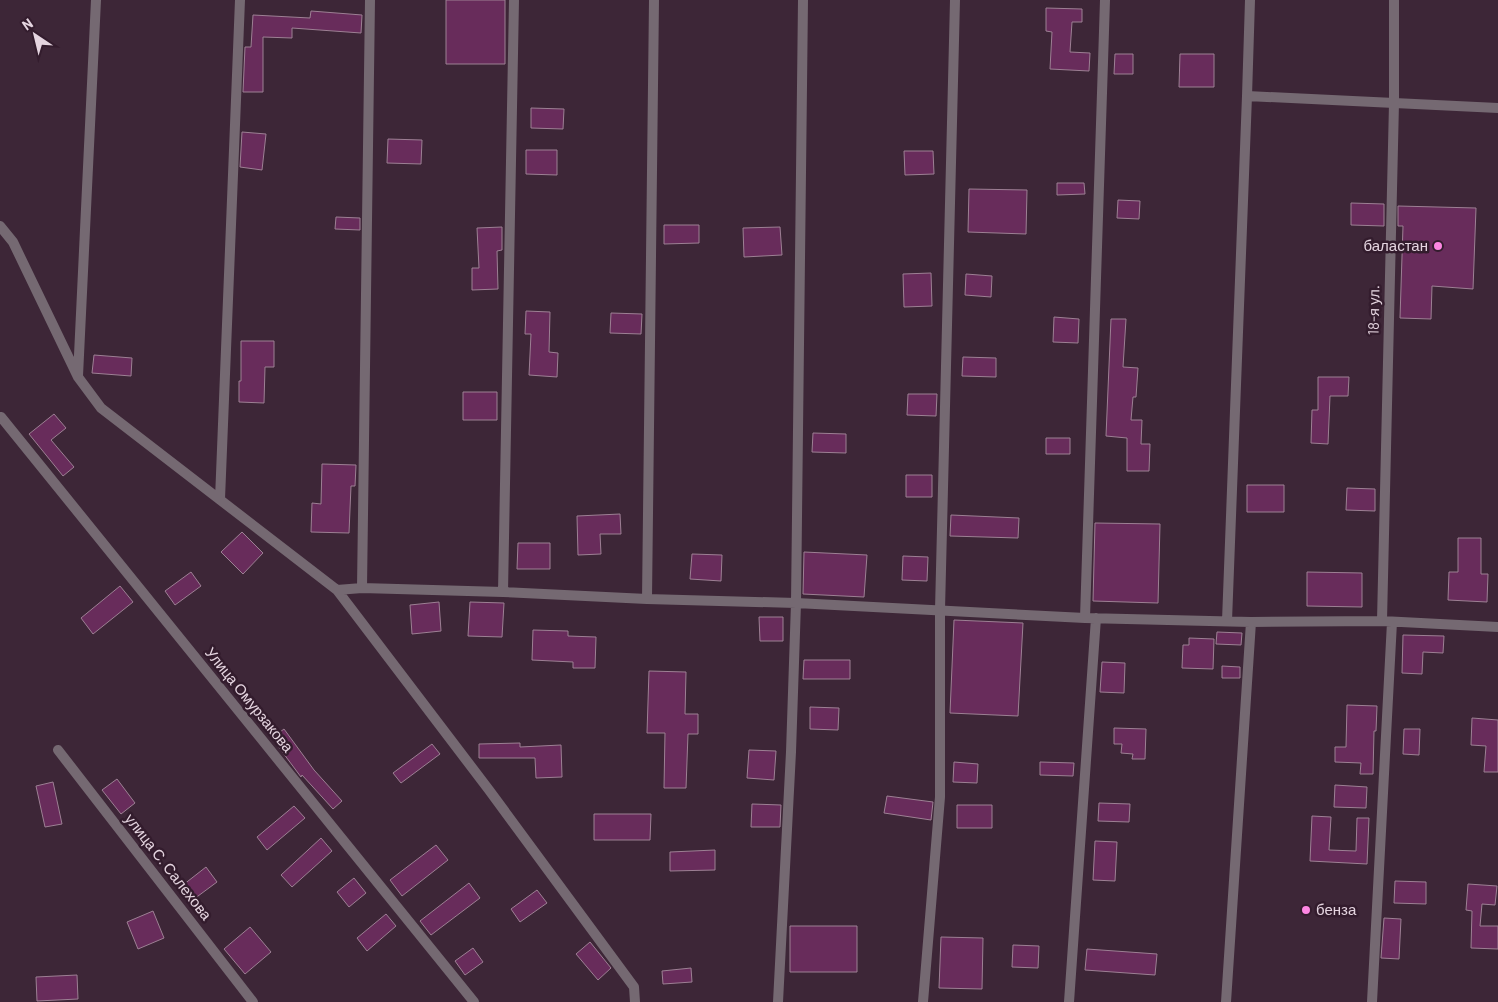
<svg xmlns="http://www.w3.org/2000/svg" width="1498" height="1002" viewBox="0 0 1498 1002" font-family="Barlow,sans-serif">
<rect width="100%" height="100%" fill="#3d2637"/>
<path fill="#682c5b" stroke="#9d8094" d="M446 0H505V64H446Z
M1046 8 1082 9V22H1072L1070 52 1090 53 1089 71 1050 69 1052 32 1046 31Z
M311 11 362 15 361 33 292 28V38L263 37V92H243L245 47H251L253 15 310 18Z
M1115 54H1133V74H1114Z
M1180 54H1214V87H1179Z
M531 108 564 109 563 129 531 128Z
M242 132 266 134 262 170 240 167Z
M388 139 422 140 421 164 387 163Z
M526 150H557V175L526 174Z
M904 151H933L934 174 905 175Z
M1057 183H1084L1085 194 1057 195Z
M969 189 1027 190 1026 234 968 232Z
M1118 200 1140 201 1139 219 1117 218Z
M1351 203 1384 204V226L1351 225Z
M1398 206 1476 208 1473 289 1432 286 1431 319 1400 318 1403 226H1398Z
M336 217 360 218V230L335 229Z
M664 225H699V243L664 244Z
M502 227V250L497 251 498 289 472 290V268H479L477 228Z
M780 227 782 255 744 257 743 228Z
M931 273 932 306 904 307 903 274Z
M966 274 992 276 991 297 965 295Z
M526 311 550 312 549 352 558 353 557 377 529 375 531 334H525Z
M611 313 642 314 641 334 610 333Z
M1054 317 1079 319 1078 343 1053 342Z
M1111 319H1126L1123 367 1138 368 1136 397H1133L1131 420H1142L1141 444H1150L1149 471H1127V438L1106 436Z
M241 341H274V367H265L264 403 239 402V381H241Z
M94 355 132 358 131 376 92 373Z
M963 357 996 358V377L962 376Z
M1318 377H1349L1348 396H1330L1328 444 1311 443 1312 410H1318Z
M463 392H497V420H463Z
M908 394H937L936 416 907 415Z
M54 414 66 428 51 440 74 467 63 476 29 434Z
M813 433 846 434V453L812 452Z
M1046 438H1070V454H1046Z
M322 464 356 465 355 486H351L349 533 311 532 312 503 321 504Z
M906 475H932V497H906Z
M1247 485H1284V512H1247Z
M1347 488 1375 489V511L1346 510Z
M620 514 621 534H600L601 554 578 555 577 516Z
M951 515 1019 518 1018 538 950 536Z
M1095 523 1160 524 1158 603 1093 601Z
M242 532 263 553 243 574 221 552Z
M1458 538H1481V574H1488L1487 602 1448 600 1449 572H1458Z
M518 543H550V569H517Z
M804 552 867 555 864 597 803 594Z
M692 554 722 555 721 581 690 579Z
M903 556 928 557 927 581 902 580Z
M191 572 201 586 175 605 165 591Z
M1307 572 1362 573V607L1307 606Z
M120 586 133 602 93 634 81 618Z
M439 602 441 631 412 634 410 605Z
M470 602 504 603 502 637 468 636Z
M759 617H783V641H760Z
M954 620 1023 623 1018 716 950 713Z
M533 630 568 631V636L596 637 595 668H573V662L532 660Z
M1217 632 1242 633 1241 645 1216 644Z
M1403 635 1444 636 1443 653 1423 652 1422 674 1402 673Z
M1189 638 1214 639 1213 669 1182 668 1183 645H1189Z
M804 660H850V679H803Z
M1102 662 1125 663 1124 693 1100 692Z
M1222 666 1240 667V678H1222Z
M649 671 686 672 685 714H698V734H688L686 788H664L665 733H647Z
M1347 705 1377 706 1376 731H1374L1373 774H1360L1361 763 1335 762V747H1346Z
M810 707 839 708 838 730 810 729Z
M1472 718 1498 720V772H1484L1486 746 1471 745Z
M1114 728 1146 729 1145 759H1132L1133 754 1121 753 1122 744H1114Z
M284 729 314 770 342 801 333 809 302 775 301 777 272 738Z
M1404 729H1420L1419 755 1403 754Z
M520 743V747L561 745 562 777 536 778 535 758H479V744Z
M432 744 440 754 401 783 393 773Z
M749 750 776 751 774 780 747 778Z
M954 762 978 764 977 783 953 782Z
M1040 762 1074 763 1073 776 1040 775Z
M117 779 135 803 121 814 102 790Z
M53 782 62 824 45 827 36 786Z
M1335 785 1367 787 1366 808 1334 807Z
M887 796 933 802 931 820 884 813Z
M1099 803 1130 804 1129 822 1098 821Z
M752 804 781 805 780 827H751Z
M957 805H992V828H957Z
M294 806 305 818 267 850 257 837Z
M594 814H651L650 840H594Z
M1312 816 1331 817 1329 850 1356 851 1357 818H1369L1367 864 1310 861Z
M321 838 332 851 292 887 281 875Z
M1095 841 1117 842 1115 881 1093 880Z
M436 845 448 860 402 896 390 880Z
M715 850V870L670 871V852Z
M206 867 217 882 194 899 183 885Z
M354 878 366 893 349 907 337 892Z
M1395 881 1426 882V904L1394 903Z
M469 883 480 898 431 935 420 921Z
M1468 884 1497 886 1495 905 1482 904 1480 926H1498V949L1471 948 1472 911 1466 910Z
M537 890 547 903 520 922 511 909Z
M153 911 164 938 138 949 127 922Z
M386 914 396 926 367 951 357 938Z
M1384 918 1401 919 1399 959 1381 958Z
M790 926H857V972H790Z
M250 927 271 952 245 974 224 949Z
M941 937 983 938 982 989 939 988Z
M590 942 611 968 598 980 576 954Z
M1013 945 1039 946 1038 968 1012 967Z
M473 948 483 962 465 975 455 961Z
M1087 949 1157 954 1155 975 1085 970Z
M691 968 692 982 663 984 662 971Z
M77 975 78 999 37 1001 36 977Z"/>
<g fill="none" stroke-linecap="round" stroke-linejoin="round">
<path stroke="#756972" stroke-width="10" d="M1247 96 1498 108
M0 226 13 242 78 377 101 408 337 590 489 790 634 987 635 1002
M78 376 96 0
M1 417 474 1002
M220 499 240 0
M362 588 370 0
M337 590 362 588 503 592 647 599 796 603 1085 618 1251 622 1382 621 1498 627
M503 592 514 0
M647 599 654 0
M1085 618 1105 0
M1227 621 1247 96 1250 0
M1382 621 1394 103V0
M58 750 253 1002
M778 1002 791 752 796 603 803 0
M923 1002 940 797V610L955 0
M1069 1002 1096 618
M1226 1002 1251 622
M1372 1002 1392 622"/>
</g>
<g fill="#fd86e2" stroke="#331c2d" stroke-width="2">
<circle cx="1438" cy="246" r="5"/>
<circle cx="1306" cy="910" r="5"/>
</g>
<g text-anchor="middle" stroke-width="5" stroke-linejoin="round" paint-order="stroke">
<g font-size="15" fill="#e5d5e0" stroke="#331c2d" text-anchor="end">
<text x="1428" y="251">баластан</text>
<text x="1316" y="915" text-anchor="start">бенза</text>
</g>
<g font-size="15" fill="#e5d5e0" stroke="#331c2d">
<text transform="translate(1374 310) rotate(-89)" y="5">18-я ул.</text>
<text transform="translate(249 700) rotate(51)" y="5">Улица Омурзакова</text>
<text transform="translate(168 867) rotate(52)" y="5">улица С. Салехова</text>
</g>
</g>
<g transform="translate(35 35) rotate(325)" stroke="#331c2d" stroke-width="4" paint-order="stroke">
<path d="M0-4L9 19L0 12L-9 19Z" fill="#e5d5e0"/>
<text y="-8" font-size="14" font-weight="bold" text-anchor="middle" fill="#e5d5e0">N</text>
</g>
</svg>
